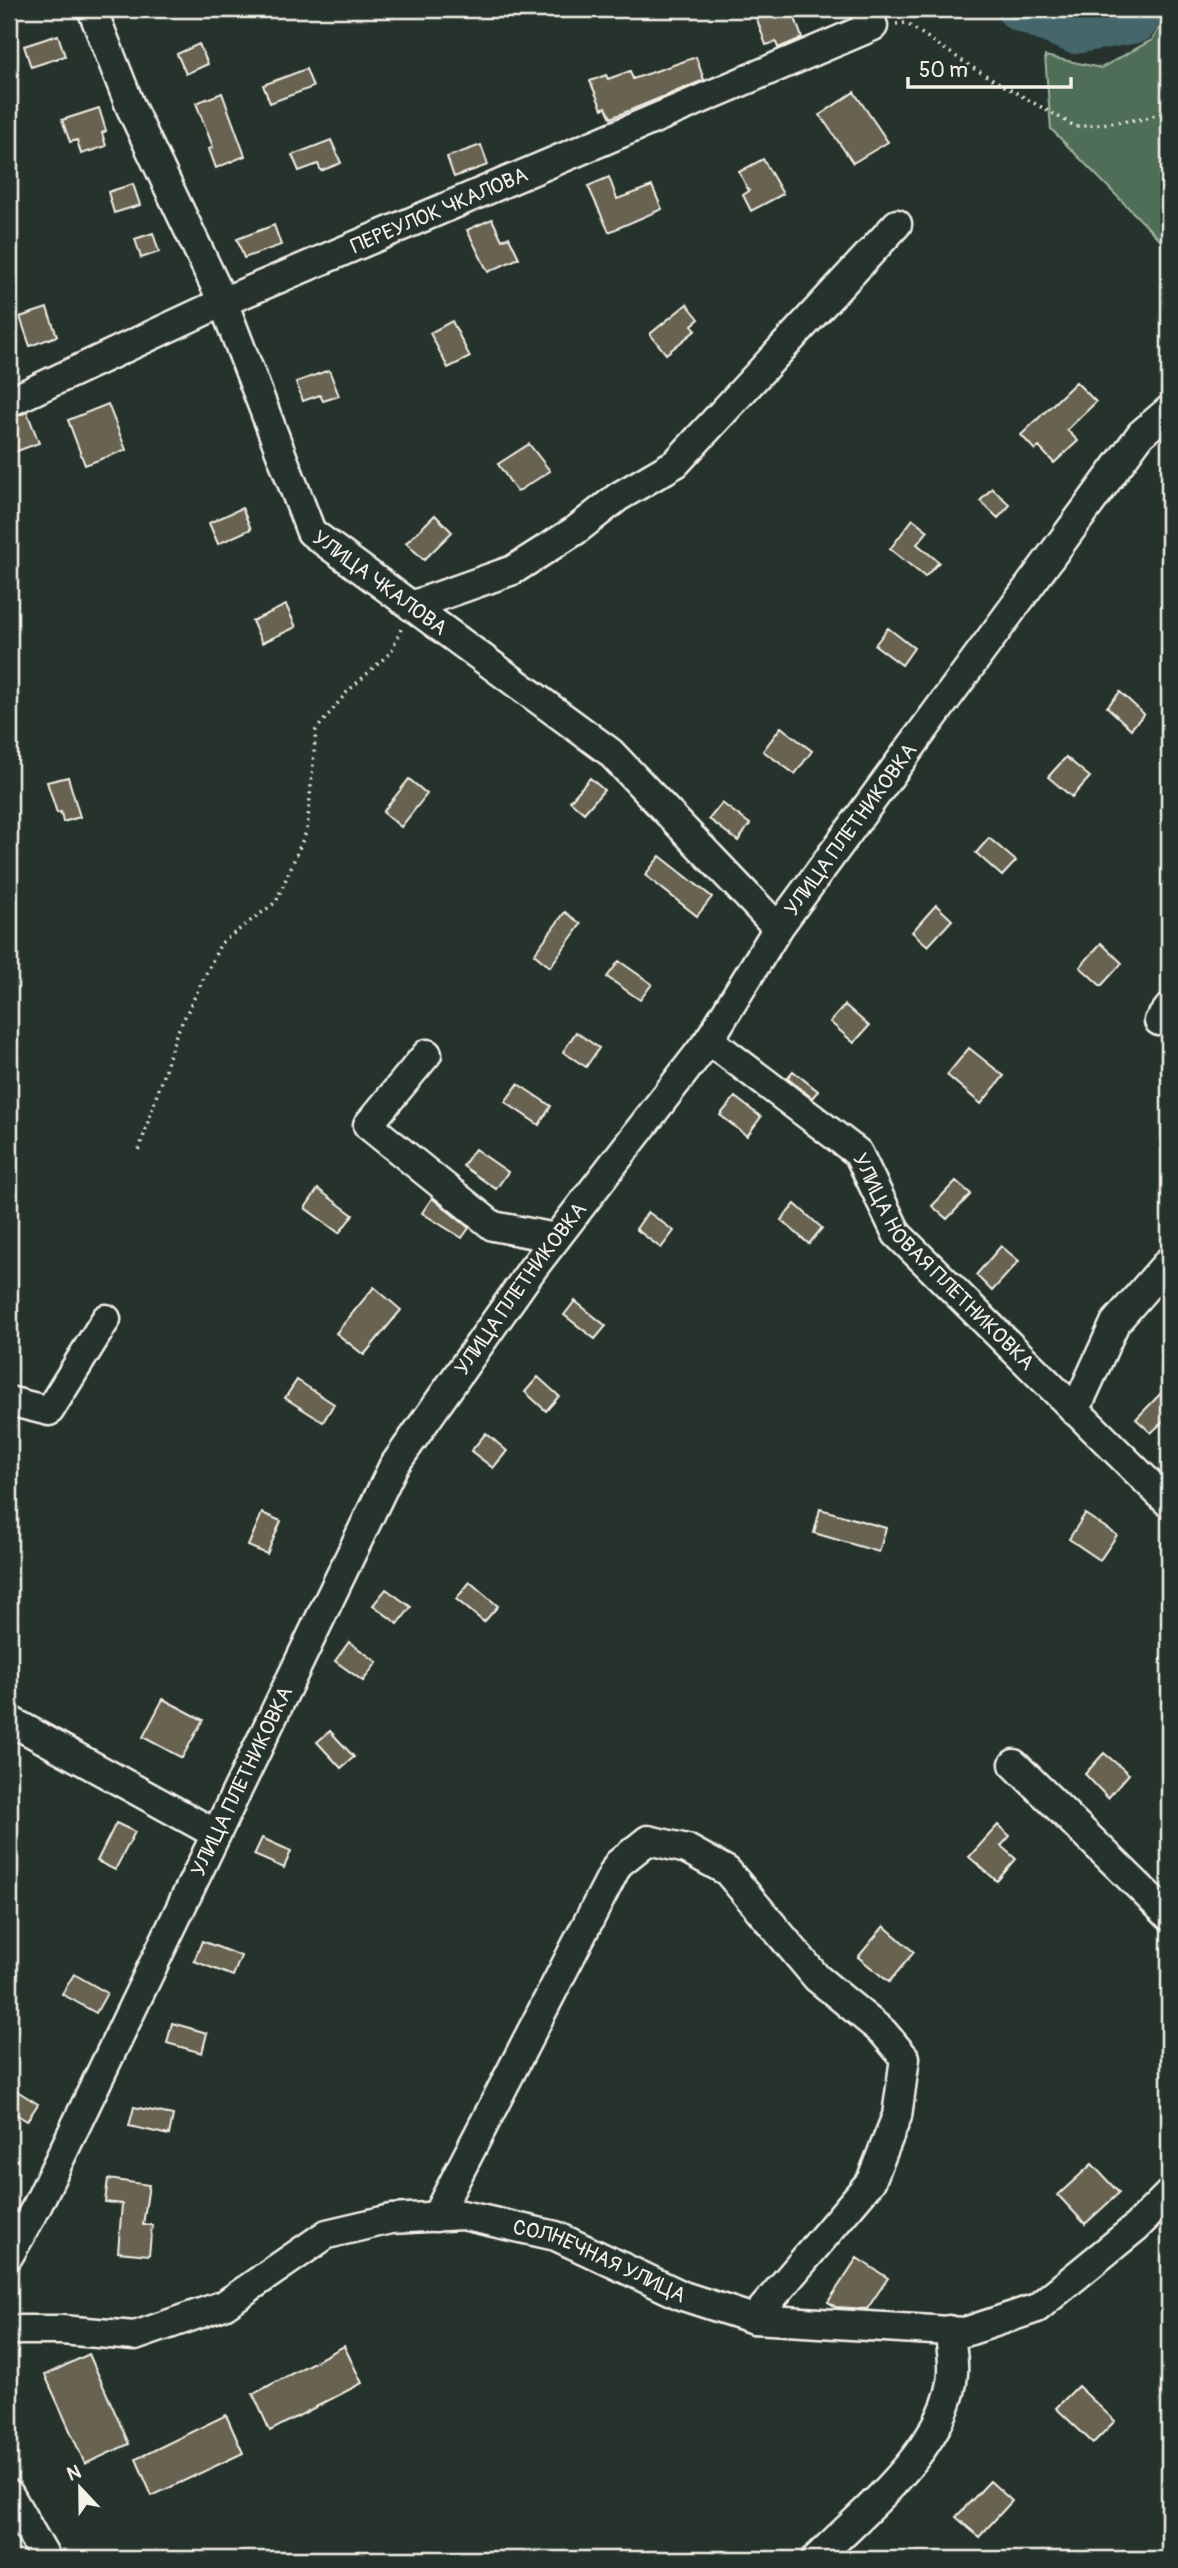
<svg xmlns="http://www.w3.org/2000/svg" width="1178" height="2568" viewBox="0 0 1178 2568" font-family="Pangolin,sans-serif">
<rect width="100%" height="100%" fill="#26332d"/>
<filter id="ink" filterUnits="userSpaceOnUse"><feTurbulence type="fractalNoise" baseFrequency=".0143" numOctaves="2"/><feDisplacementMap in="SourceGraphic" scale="14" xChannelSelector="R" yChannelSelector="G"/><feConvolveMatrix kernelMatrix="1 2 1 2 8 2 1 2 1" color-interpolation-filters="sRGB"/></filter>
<g filter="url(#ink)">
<path fill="#506e58" stroke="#a2b0a0" stroke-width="2" d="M1169 11V249L1051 129 1045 56 1101 68 1152 40Z"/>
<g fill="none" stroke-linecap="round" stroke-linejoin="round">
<path stroke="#44666a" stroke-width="38" d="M1015 9 1018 12 1074 35 1137 24 1147 9"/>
</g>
<path fill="#686251" stroke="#f4f1e8" stroke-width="2" d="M770 9H792L802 38 778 48 776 42 766 45 755 14Z
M58 35 65 56 31 67 24 46Z
M199 44 208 64 186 74 177 54Z
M696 57 704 80 611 118 606 107 602 109 590 81 606 75 608 79 630 71 633 79Z
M306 69 313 87 270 103 263 85Z
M854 92 888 142 853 163 820 115Z
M222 93 245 156 216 168 209 149 213 147 196 103Z
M99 108 106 131 102 133 106 146 81 154 77 140 70 142 62 120Z
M331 140 341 163 321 171 318 164 299 171 292 155Z
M481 145 488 165 454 177 447 157Z
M763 159 783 194 751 211 743 195 749 191 739 172Z
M609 177 617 199 652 186 662 209 609 232 588 186Z
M133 184 140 205 114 213 108 192Z
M492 219 502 240 509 237 519 258 488 272 467 230Z
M274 225 281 245 244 258 237 239Z
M153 233 159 252 141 258 135 239Z
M687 304 699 319 692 325 696 330 666 354 650 334Z
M47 308 57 336 30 346 20 317Z
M452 321 470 357 448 368 430 333Z
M329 370 339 396 323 401 320 395 303 401 296 382Z
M1076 382 1096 402 1067 430 1078 441 1054 463 1039 447 1035 450 1021 435Z
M108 404 126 450 85 465 68 420Z
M27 412 39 443 9 454V419Z
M529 444 550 471 517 492 498 464Z
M992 488 1010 505 998 518 980 501Z
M242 508 251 529 218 544 209 523Z
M435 515 452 532 424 560 406 543Z
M913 519 928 531 917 544 939 562 925 577 890 549Z
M286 605 296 627 262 643 252 621Z
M888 628 914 648 902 665 875 645Z
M1120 692 1144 714 1131 729 1107 707Z
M781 727 812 751 795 774 763 751Z
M1066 757 1090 777 1072 797 1048 777Z
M68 777 80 817 63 822 61 812 57 813 47 782Z
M590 778 604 790 584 813 570 801Z
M409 779 427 794 401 827 383 812Z
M722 803 750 824 738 841 709 819Z
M989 838 1016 861 1002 876 976 853Z
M660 856 712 897 697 916 645 875Z
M936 905 952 920 928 946 912 932Z
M565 912 581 924 550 967 534 954Z
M1101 943 1122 963 1101 986 1080 967Z
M619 961 652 984 640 1000 607 977Z
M845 1005 869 1026 854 1043 830 1022Z
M576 1032 599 1048 586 1067 563 1052Z
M969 1048 1004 1076 981 1104 947 1075Z
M793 1071 818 1091 812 1098 787 1078Z
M518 1084 551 1106 539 1125 505 1102Z
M735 1097 761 1117 747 1136 720 1115Z
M475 1149 508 1172 496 1189 463 1166Z
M956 1181 971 1194 947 1219 932 1206Z
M318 1189 353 1215 339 1233 305 1208Z
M432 1198 469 1228 462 1238 422 1213Z
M795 1204 822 1228 809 1244 781 1220Z
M648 1212 674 1231 661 1248 636 1229Z
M1001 1246 1019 1261 992 1291 976 1275Z
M374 1287 401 1310 364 1355 336 1333Z
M575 1301 606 1326 595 1339 564 1315Z
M538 1377 559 1396 546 1411 525 1392Z
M297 1380 334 1404 323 1422 285 1398Z
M1169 1385V1416L1151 1433 1136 1419Z
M486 1433 507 1451 493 1468 471 1451Z
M820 1509 886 1528 879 1552 814 1533Z
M262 1513 281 1521 267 1554 248 1546Z
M1085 1514 1117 1535 1100 1560 1069 1539Z
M470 1582 498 1606 484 1622 456 1599Z
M386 1589 411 1607 398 1624 373 1605Z
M349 1642 377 1662 363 1681 335 1661Z
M163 1699 203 1720 182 1758 143 1737Z
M330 1731 354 1757 341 1768 317 1742Z
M1104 1753 1129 1774 1108 1798 1085 1774Z
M116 1823 135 1832 115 1870 97 1861Z
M998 1825 1010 1836 1001 1846 1016 1859 997 1881 969 1857Z
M262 1838 291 1851 284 1868 254 1855Z
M884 1926 914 1952 889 1982 858 1957Z
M202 1941 241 1956 233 1976 194 1961Z
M74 1974 107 1993 96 2013 62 1994Z
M172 2023 207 2033 202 2053 167 2043Z
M9 2086 38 2104 27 2121 9 2110Z
M134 2107 173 2115 169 2135 129 2126Z
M1092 2164 1119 2193 1085 2224 1058 2195Z
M108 2179 149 2185 143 2225H152L149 2255 118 2252 122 2204 105 2202Z
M857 2258 888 2278 867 2309 836 2307 828 2302Z
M344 2346 362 2383 270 2431 253 2394Z
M89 2354 129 2444 85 2464 45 2375Z
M1078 2386 1115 2421 1093 2443 1056 2408Z
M226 2415 243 2453 152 2496 136 2459Z
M990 2481 1012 2501 979 2537 956 2517Z"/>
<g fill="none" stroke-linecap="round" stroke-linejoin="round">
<defs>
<g id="minor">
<path id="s1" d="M92 9 131 108 223 302 311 532 610 752 778 928"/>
<path id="s2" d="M9 402 223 302 873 26 864 9"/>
<path d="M411 606 513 570 576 530 618 497 676 463 897 224"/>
<path d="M1159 1021 1169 1008"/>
<path id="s3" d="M709 1040 858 1153 897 1234 1169 1503"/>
<path d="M427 1054 368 1125 493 1226 556 1238"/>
<path d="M9 1401 49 1411 106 1319"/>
<path d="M1075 1411 1115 1323 1169 1261"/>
<path d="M9 1720 216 1834"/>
<path d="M1014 1764 1169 1916"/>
<path d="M436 2217 618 1864 648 1840 687 1849 727 1871 817 1978 883 2032 905 2058 897 2116 871 2181 754 2319"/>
<path id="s4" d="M9 2255 37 2206 393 1467 533 1268 709 1040 778 928 1141 434 1169 410"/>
<path id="s5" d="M9 2330H61L135 2336 224 2305 327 2234 391 2219 462 2215 556 2236 683 2296 754 2319 965 2332 1037 2308 1135 2228 1169 2194"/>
<path d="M9 2494 46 2559"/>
<path d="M816 2559C863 2512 949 2444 953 2373 954 2359 951 2344 949 2330"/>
</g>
</defs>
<use href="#minor" stroke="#f4f1e8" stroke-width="33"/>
<path stroke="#f4f1e8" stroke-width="3.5" stroke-dasharray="2 5" stroke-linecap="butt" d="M896 24 906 23 973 68 1076 127 1143 119 1169 111
M139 1150 176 1035 221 943 276 902 307 830 316 730 347 692 391 652 402 627"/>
<use href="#minor" stroke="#26332d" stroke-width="28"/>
</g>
</g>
<g text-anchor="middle" stroke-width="7" stroke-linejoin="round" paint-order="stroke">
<g font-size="21" fill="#f4f1e8" stroke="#26332d">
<text dy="7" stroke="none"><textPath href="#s2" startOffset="471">ПЕРЕУЛОК ЧКАЛОВА</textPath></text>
<text dy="7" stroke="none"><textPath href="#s1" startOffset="653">УЛИЦА ЧКАЛОВА</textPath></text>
<text dy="7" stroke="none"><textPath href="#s4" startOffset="1662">УЛИЦА ПЛЕТНИКОВКА</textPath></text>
<text dy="7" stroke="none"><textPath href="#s3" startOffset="327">УЛИЦА НОВАЯ ПЛЕТНИКОВКА</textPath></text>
<text dy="7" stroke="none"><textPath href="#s4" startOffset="1096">УЛИЦА ПЛЕТНИКОВКА</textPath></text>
<text dy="7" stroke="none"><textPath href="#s4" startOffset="528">УЛИЦА ПЛЕТНИКОВКА</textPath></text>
<text dy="7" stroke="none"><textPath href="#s5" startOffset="628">СОЛНЕЧНАЯ УЛИЦА</textPath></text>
</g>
</g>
<rect width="1178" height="2568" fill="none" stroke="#26332d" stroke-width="35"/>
<rect x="18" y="18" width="1143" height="2533" fill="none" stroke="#f4f1e8" stroke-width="2.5" filter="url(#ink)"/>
<g transform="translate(80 2488) rotate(338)" stroke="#26332d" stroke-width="5" paint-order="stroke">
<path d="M0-5L12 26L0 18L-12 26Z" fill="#f4f1e8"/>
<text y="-10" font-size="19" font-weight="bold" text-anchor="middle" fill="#f4f1e8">N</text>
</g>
<path d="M908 77v10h163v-10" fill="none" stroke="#f4f1e8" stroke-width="3.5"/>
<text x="919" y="77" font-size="21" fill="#f4f1e8" stroke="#26332d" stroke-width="5" paint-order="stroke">50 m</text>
</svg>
